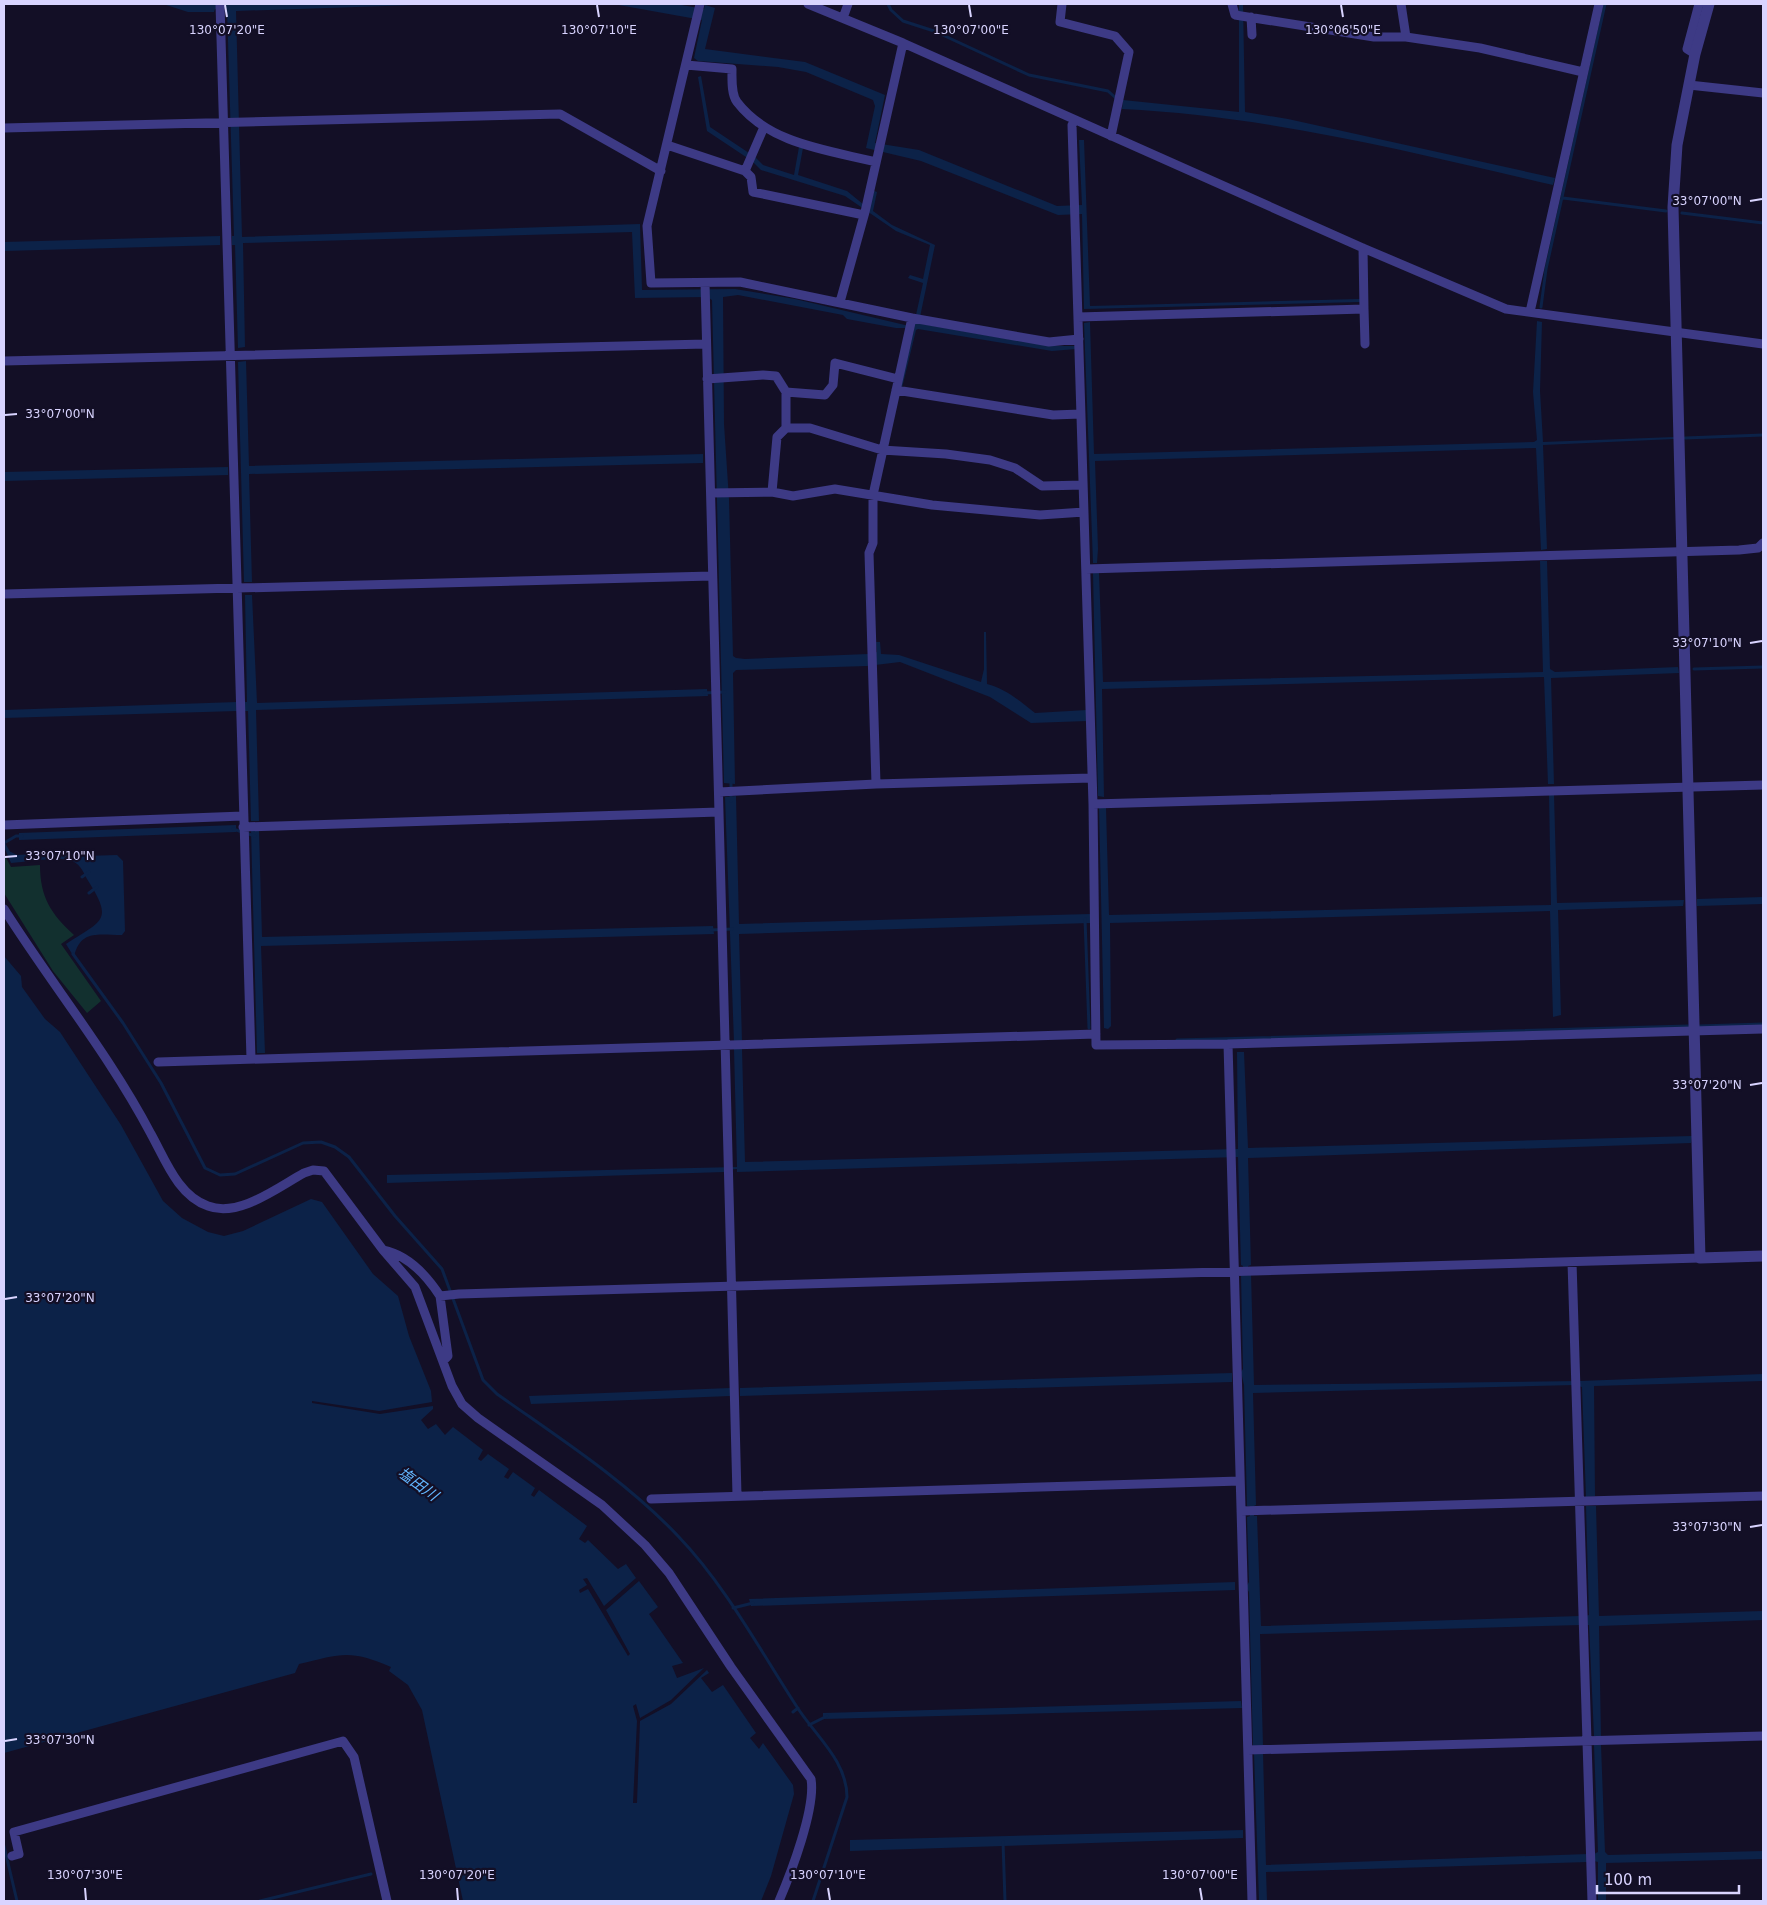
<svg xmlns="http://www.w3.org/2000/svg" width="1767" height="1905" viewBox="0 0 1767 1905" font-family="'DejaVu Sans','Noto Sans JP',sans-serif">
<rect width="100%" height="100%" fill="#130f26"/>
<path fill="#12302f" d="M4 854 11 867 40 865C40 897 51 914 74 935L61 944 101 1001 87 1013 53 971 4 893Z"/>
<path fill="#0c2248" d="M163 4H445L236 11 242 237 640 224 642 290 735 289 795 299 905 325 913 326 916 323 1049 346H1076V349L1052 351 918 329 916 330 902 388 900 387 914 330 913 328H896L847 319 843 315 738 295 723 297 724 424 729 499 733 656 736 658 745 659 868 654 877 652 876 642H880L881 654 899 655 981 682 984 669V632H986L987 684C1006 689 1020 701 1035 713L1087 710V721L1031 723 990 697 900 662 867 666 736 670 733 673 735 784 724 783 712 300 707 297 635 298 632 232 243 243 245 347 238 348 235 245H232V236H234L227 9H215L214 12H188Z
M613 4H676L704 9 705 5 715 8 705 49 805 62 885 95 875 143 919 150 1057 206 1082 205 1079 140H1084L1090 306 1360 299V302L1084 309 1082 214 1058 215 921 161 866 148 875 106 873 100 806 72 778 67 698 61 694 58 702 20Z
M1239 4H1243L1245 112 1288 119 1555 178 1553 185C1411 152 1268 116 1122 109L1123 100 1239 112Z
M701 76 710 127 755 157 763 165 794 175 799 147 803 148 798 175 847 191 869 209 874 191 877 192 873 211 892 225 935 245 920 317 916 315 923 283 908 278 910 275 923 279 930 245 896 231 845 196 761 170 752 161 707 131 698 77Z
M220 236V245L4 251V242Z
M1537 321 1542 322 1540 391 1543 442 1674 437V439L1543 445 1547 549 1541 550 1536 448 1095 461 1098 549 1097 563H1093L1084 323 1090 322 1094 454 1534 442 1537 440 1533 392Z
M246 361 249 466 703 454V463L249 474 252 582H244L238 362Z
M228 467V475L4 481V472Z
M1540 561H1547L1550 669 1555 672 1678 667 1679 673 1551 678 1554 784H1548L1544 677 1102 689 1104 797 1098 796 1093 573H1099L1103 682 1543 672Z
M245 595H252L257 703 707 689 708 696 256 710 259 821H251L248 711H243V702H247Z
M237 702V711L4 718V710Z
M1549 795H1554L1557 903 1684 900 1683 906 1558 910 1561 1015 1553 1017 1550 911 1110 923 1111 1026 1108 1029 1104 1028 1099 807 1106 808 1109 915 1551 905Z
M736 796 739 924 1090 914V923L739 934 742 1042H734L725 797Z
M236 825V832L19 840V833Z
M251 830H259L262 937 713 926 714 934 261 946 265 1053H257Z
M5 849 17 855 77 852 85 856 117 855 123 861 125 931 122 935C99 935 80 929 74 957L66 944C103 920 114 921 87 879 83 871 79 862 69 860 53 857 28 862 11 863Z
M1763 897V904L1697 906V899Z
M4 956 21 976 22 987 45 1019 60 1032 121 1125 163 1201 182 1218 208 1232 224 1236 243 1231 311 1199 322 1202 373 1274 398 1296 409 1336 431 1391 432 1402 379 1411 312 1401V1403L380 1414 433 1406V1409L421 1420 428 1429 436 1424 445 1435 453 1427 483 1450 478 1459 481 1461 488 1454 509 1469 504 1477 508 1479 513 1472 535 1488 531 1495 534 1497 539 1490 587 1526 579 1539 585 1543 588 1540 618 1569 626 1564 636 1578 604 1606 587 1578 583 1579 587 1585 579 1590 580 1593 588 1589 628 1656 630 1654 606 1610 639 1581 658 1607 649 1614 683 1663 672 1666 677 1678 704 1668 671 1700 640 1718 636 1704 633 1706 637 1721 633 1803H637L640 1721 671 1704 707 1670 709 1673 701 1678 712 1692 723 1685 756 1733 750 1738 759 1749 763 1743 793 1785 794 1794 771 1876 761 1901H463L422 1710 408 1685 389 1671 391 1667C350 1649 341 1654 299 1664L295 1673 4 1753Z
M734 1049H742L745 1162 1238 1149 1237 1052H1244L1248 1148 1692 1136 1691 1143 1248 1158 1251 1265 1248 1266V1274H1251L1254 1385 1580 1381 1763 1374V1381L1594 1386 1595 1496 1586 1497 1582 1387 1575 1385 1253 1393 1256 1505 1254 1506V1516H1257L1261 1626 1580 1616 1581 1625 1260 1634 1263 1746 1253 1747 1249 1592 1246 1587 1249 1582 1247 1517 1250 1516V1506H1247L1244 1385 1241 1372 1243 1369 1241 1275 1243 1274V1266L1241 1265 1238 1157 737 1172V1169L724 1170V1172L387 1183V1175L737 1167Z
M1232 1373V1382L740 1396V1388Z
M730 1388V1396L531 1404 529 1396Z
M1586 1506H1596L1599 1616 1763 1611V1620L1599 1626 1601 1737 1594 1736 1589 1625H1586L1585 1616 1589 1615Z
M1235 1582V1590L751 1606 749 1599Z
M1241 1701 1242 1708 823 1719V1713Z
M1594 1745H1601L1605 1852 1608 1855 1763 1851V1859L1606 1863V1901H1598V1862L1594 1861V1854L1598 1852Z
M1254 1753H1263L1266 1865 1588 1854V1862L1266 1872 1267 1901H1259Z
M1243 1830V1838L850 1851V1840Z"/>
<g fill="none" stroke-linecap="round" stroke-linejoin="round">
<path stroke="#0c2248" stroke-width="3" d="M888 4 891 10 903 21 934 31 1029 75 1108 91 1117 99
M1563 198 1666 211
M1682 213 1763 223
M1541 307 1546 269 1605 4
M1685 438 1763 435
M1694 669 1763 667
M704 693 725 692
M731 780V801
M233 829 255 836
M4 843 16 836H22
M4 844 9 853
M82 877 89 872
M89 893 97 887
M1085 919 1089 1028
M711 930 732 929
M73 954 123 1023 161 1083 205 1168 220 1175 235 1174 303 1143 321 1142 335 1147 349 1157 395 1216 442 1269 483 1380 497 1394C559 1438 625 1480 678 1536 726 1586 761 1652 799 1710 817 1737 847 1762 847 1797L813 1901
M1700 1026 1763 1024
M1177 1040 1688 1026
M733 1608 753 1603
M793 1712 798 1708
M809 1725 827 1716
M1003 1842 1005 1901
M4 1846 17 1901
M260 1901 371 1874"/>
<path stroke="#3d3a85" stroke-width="9" d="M220 4 251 1059
M700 4 647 226 651 283 740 282 912 318 1049 342 1079 339
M808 4 903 43 1363 248 1506 309 1763 344
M1062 4 1060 22 1115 36 1129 52 1111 136
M1232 4 1235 15 1374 37H1406L1480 48 1583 72
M1401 4 1406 37
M1251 17 1252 35
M843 18 848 4
M1695 54 1687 49 1699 4
M686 65 732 69C732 79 731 94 737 102 769 144 828 150 876 162
M1689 85 1763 93
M1075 120 1072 125 1093 804 1096 1045 1228 1044 1763 1029
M4 128 560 114 661 171
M667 145 745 171 751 177 753 192 864 215
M745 171 764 127
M705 283 737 1495
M840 302 865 212 903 43
M1364 309 1365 344
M1530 312 1599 4
M1078 317 1364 309 1363 248
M4 361 706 344
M707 379 763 375 776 376 786 392 825 395 833 385 835 363 898 379
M896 390 1053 415 1081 414
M786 428H810L882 450 946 454 990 460 1015 468 1042 486 1083 485
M772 492 777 437 786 428V392
M711 493 772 492 793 496 835 489 932 505 1040 515 1084 512
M1086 569 1739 550 1758 548 1763 543
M4 594 712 576
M876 784 869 553 873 543V495L912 318
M719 792 876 784 1092 778
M1093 804 1763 785
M4 825 243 816
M243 827 719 812
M4 909C52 985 109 1054 151 1134 165 1159 178 1196 208 1206 239 1218 278 1187 304 1173L313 1170 324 1171 383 1250 415 1287 452 1386 462 1404 478 1418 602 1505 645 1545 669 1573 731 1667 811 1779C816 1808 791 1873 779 1901
M1228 1044 1252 1901
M158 1062 1096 1034
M383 1250C408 1255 427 1276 440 1296L459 1294 1700 1258
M1572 1262 1592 1901
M440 1296 448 1356 444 1360
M651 1499 1240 1481
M1241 1511 1763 1496
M1248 1750 1763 1736
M12 1856 19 1854 14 1832 343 1741 354 1757 387 1901"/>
<path stroke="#3d3a85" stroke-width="11" d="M1709 4 1695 54 1677 145 1673 207 1700 1258 1763 1256"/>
</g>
<path fill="none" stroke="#d9d4ff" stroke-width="2" d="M225 5 227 17M597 5 599 17M969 5 971 17M1341 5 1343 17M1750 201 1762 199M5 415 17 414M1750 643 1762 641M5 857 17 856M1750 1085 1762 1083M5 1299 17 1297M1750 1527 1762 1525M5 1741 17 1739M85 1888 86 1900M457 1888 458 1900M828 1888 830 1900M1200 1888 1202 1900"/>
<g text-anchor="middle" stroke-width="4.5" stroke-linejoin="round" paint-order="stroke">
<g font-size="15" font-style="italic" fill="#62b6ff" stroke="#130f26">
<text transform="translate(418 1484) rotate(36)" y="5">塩田川</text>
</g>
</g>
<g font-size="12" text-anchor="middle" fill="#d9d4ff" stroke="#130f26" stroke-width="4.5" stroke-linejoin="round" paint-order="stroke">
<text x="227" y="34">130°07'20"E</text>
<text x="599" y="34">130°07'10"E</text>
<text x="971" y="34">130°07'00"E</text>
<text x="1343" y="34">130°06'50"E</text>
<text x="1707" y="205">33°07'00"N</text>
<text x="60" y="418">33°07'00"N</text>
<text x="1707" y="647">33°07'10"N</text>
<text x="60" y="860">33°07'10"N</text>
<text x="1707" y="1089">33°07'20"N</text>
<text x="60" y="1302">33°07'20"N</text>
<text x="1707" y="1531">33°07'30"N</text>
<text x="60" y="1744">33°07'30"N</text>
<text x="85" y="1879">130°07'30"E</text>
<text x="457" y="1879">130°07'20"E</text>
<text x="828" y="1879">130°07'10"E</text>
<text x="1200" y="1879">130°07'00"E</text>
</g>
<rect width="1767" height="1905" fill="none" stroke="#d9d4ff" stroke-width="10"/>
<path d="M1597 1885v8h142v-8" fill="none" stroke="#d9d4ff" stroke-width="2.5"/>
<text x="1604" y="1885" font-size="15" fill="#d9d4ff" stroke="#130f26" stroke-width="4" paint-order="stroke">100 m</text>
</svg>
